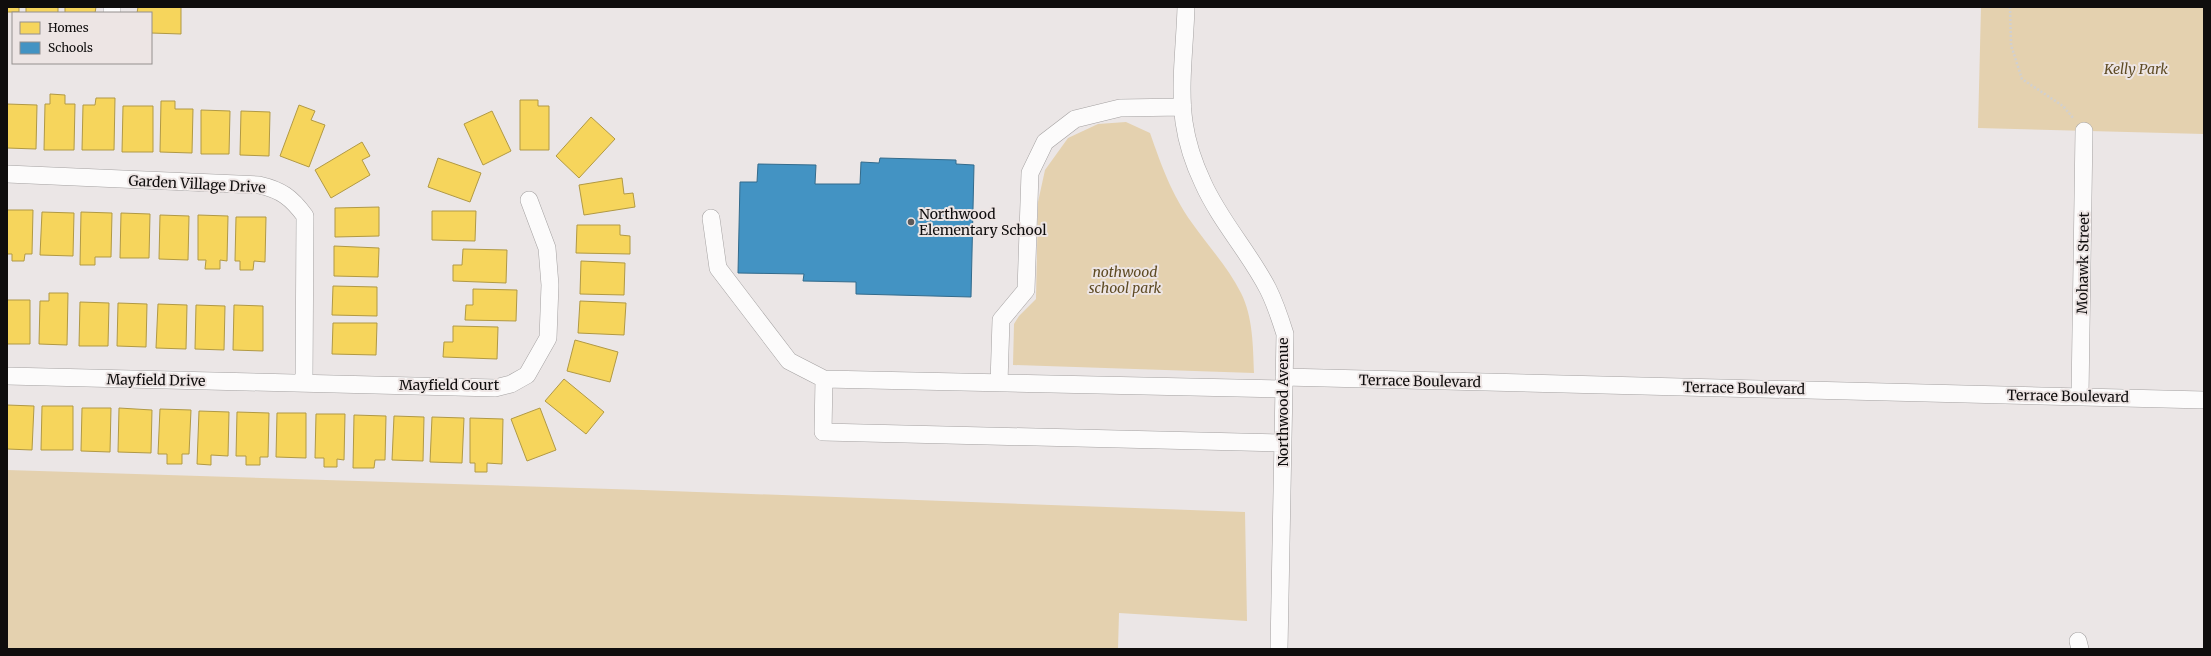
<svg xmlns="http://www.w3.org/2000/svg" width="2211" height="656" viewBox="0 0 2211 656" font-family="Merriweather,serif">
<rect width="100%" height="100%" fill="#ebe6e6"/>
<path fill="#e4d1af" d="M1981 7H2204V134L1978 128Z
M1126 122 1150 133C1162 167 1171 193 1192 223 1208 246 1228 267 1241 293 1253 317 1253 346 1254 373L1013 365 1014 324 1019 316 1036 299 1038 202 1045 170 1068 138 1098 124Z
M7 470 643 490 1245 512 1247 621 1119 613 1118 649H7Z"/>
<path fill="#f6d55c" stroke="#b19944" d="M7 7H19V12H7Z
M26 7H58V13H26Z
M65 7H96L95 13H65Z
M138 7H181V34L151 33V13H137Z
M50 94 65 95V104H75L74 150H44L45 104H50Z
M96 98H115L114 150H82L83 105H95Z
M520 100H538V106H549V150H520Z
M161 101H175V109H193L192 153 160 152Z
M7 104 37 105 36 149 7 148Z
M299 105 315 111 311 120 325 125 309 167 280 156Z
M123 106H153V152H122Z
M201 110 230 111 229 154H201Z
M241 111 270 112 269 156 240 155Z
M492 111 511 151 483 165 464 124Z
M591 117 615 139 579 178 556 156Z
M362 142 370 156 362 160 370 175 331 198 315 170Z
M438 158 481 173 470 202 428 187Z
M622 178 624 194 633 193 635 207 584 215 579 185Z
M379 207V236L335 237V208Z
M7 210H33L32 254H25L24 261H12V254H7Z
M432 211H476L475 241 432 240Z
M42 212 74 213 73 256 40 255Z
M81 212 112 213 111 257H95V265H80Z
M121 213 150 214 149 258H120Z
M160 215 189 216 188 260 159 259Z
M198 215 228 216 227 261 220 260V269H205L206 260H198Z
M236 217H266L265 262 254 261 253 270H240V261H235Z
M577 225H620V235L630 236V254L576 253Z
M334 246 379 248 378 277 334 276Z
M463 249 507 250 506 283 453 281V265H462Z
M581 261 625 263 624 295 580 294Z
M333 286 377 287V316L332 315Z
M473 289 517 290 516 321 465 320 466 305H473Z
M49 293H68L67 345 39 344 40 301H49Z
M7 300H30V344H7Z
M580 301 626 303 624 335 578 333Z
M80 302 109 303 108 346H79Z
M118 303 147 304 146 347 117 346Z
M158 304 187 305 186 349 156 348Z
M196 305 225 306 224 350 195 349Z
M234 305 263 306V351L233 350Z
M333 323H377L376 355 332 354Z
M453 326 498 327 497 359 443 357 444 342H453Z
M575 340 618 352 610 382 567 371Z
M564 379 604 412 586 434 545 401Z
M7 405 34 406 32 450 7 449Z
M42 406H73V450H41Z
M82 408H111L110 452 81 451Z
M119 408 152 410 151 453 118 452Z
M540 408 556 450 527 461 511 419Z
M160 409 191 410 189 454H182V464H167V454H158Z
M199 411 229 412 228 456 211 455V465L197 464Z
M237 412 269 413 268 457H260V465H246V456H236Z
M277 413H306V458L276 457Z
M316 414H345L344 460 337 459V467H324V458H315Z
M354 415 386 416 385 460H375L374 468H353Z
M394 416 424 417 423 461 392 460Z
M432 417 464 418 462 463 430 462Z
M470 418 503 419 502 464 487 463V472H475V463H470Z"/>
<path fill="#4393c3" stroke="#336b8c" d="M880 158 956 160V164L974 165 971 297 856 294V282L803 281 804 274 738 273 740 182H757L758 164 816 165 815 184H860L861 162 879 163Z"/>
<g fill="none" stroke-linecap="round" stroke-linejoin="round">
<defs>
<path id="minor" d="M112 7V13
M1186 7C1185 45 1179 85 1184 122 1187 143 1194 164 1203 183 1220 221 1249 252 1268 289 1275 303 1280 318 1285 334L1279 649
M7 174 259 185C281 190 291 197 305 216L304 383
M711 218 718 268 789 361 824 379
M7 376 495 388 511 384 527 375 548 338 550 285 547 248 529 200
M1284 377 2204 400
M999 383 1001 320 1026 290 1030 173 1045 142 1075 119 1120 108 1183 107
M2080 396 2084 131
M1283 443 823 432 824 379 1284 389
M2078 641 2080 649"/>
</defs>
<use href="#minor" stroke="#a4a1a1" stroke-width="18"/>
<path stroke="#d1d0d0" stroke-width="2.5" stroke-dasharray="2 2" stroke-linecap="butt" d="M2010 7 2011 45 2022 79 2063 106 2074 119"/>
<use href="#minor" stroke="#fcfbfb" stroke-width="17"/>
</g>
<circle fill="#5c5959" stroke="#ede5e4" stroke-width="1.5" cx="911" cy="222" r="4"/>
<g text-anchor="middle" stroke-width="4" stroke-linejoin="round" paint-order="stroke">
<g font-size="14" font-style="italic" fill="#5e4b24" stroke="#ede5e4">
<text x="2136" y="74">Kelly Park</text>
<text x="1125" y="277">nothwood<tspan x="1125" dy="16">school park</tspan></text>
</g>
<g font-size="14" fill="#0f0d0d" stroke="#ede5e4">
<text transform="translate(197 184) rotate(3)" y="5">Garden Village Drive</text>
<text transform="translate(2083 263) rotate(-89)" y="5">Mohawk Street</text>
<text transform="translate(156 380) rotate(1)" y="5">Mayfield Drive</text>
<text transform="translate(1420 381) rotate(1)" y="5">Terrace Boulevard</text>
<text x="449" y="390">Mayfield Court</text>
<text transform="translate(1744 388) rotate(1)" y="5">Terrace Boulevard</text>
<text transform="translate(2068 396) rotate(1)" y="5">Terrace Boulevard</text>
<text transform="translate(1283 402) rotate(-90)" y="5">Northwood Avenue</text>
</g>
<g font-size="14" fill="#0f0d0d" stroke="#ede5e4" text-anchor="start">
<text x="919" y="219">Northwood<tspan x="919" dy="16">Elementary School</tspan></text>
</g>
</g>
<rect width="2211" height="656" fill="none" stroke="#0f0d0d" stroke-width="16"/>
<rect x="12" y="12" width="140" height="52" fill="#ede5e4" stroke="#948f8e"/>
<rect x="20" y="22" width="20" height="12" fill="#f6d55c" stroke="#948f8e"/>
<text x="48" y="32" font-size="12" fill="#0f0d0d">Homes</text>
<rect x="20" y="42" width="20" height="12" fill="#4393c3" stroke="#948f8e"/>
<text x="48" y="52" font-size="12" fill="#0f0d0d">Schools</text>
</svg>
